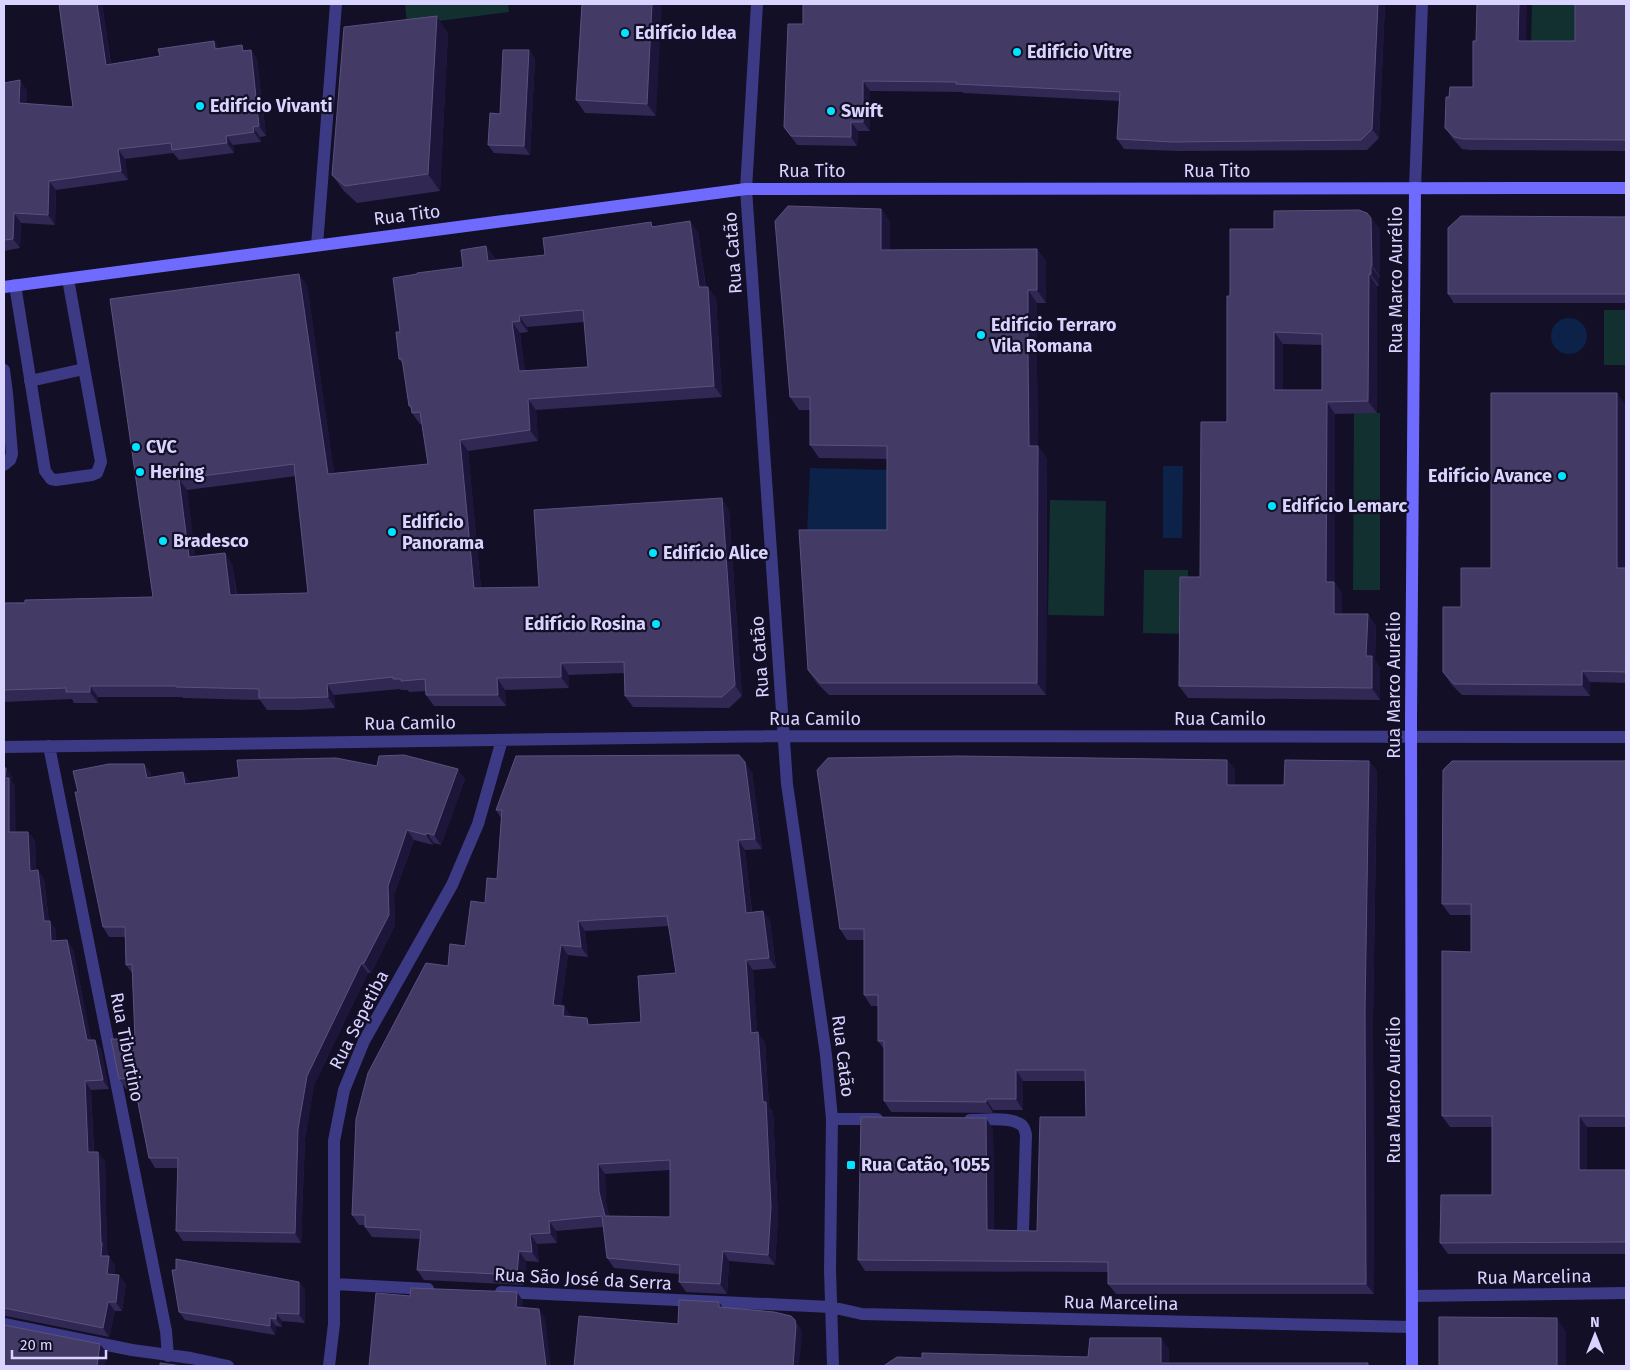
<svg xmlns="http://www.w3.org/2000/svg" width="1630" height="1370" viewBox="0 0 1630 1370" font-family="'Fira Sans',sans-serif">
<rect width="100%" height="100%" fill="#130f26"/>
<path fill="#12302f" d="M405 4H508L509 12 407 25Z
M1532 4H1579L1578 44H1531Z
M1604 310H1626V365H1604Z
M1354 413H1380V590H1353Z
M1050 500 1106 501 1104 616 1048 615Z
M1144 570H1188V634L1143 633Z"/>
<path fill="#0c2248" d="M1551 336a18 18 0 1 1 36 0a18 18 0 1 1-36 0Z
M1163 466H1183L1182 538H1163Z
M810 468 891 470 910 537 807 534Z"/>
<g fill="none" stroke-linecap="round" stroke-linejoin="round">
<path stroke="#3d3a85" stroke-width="12" d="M15 285 45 471 51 479 56 480 92 475 97 473 101 462 68 279
M4 370 7 393 12 454 10 460 4 465
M30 381 84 369"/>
<path stroke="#3d3a85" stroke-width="12" d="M757 4 746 189 787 784 826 1055 832 1119 830 1270 833 1366
M1415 188 1422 4
M317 245 336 4
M49 746 166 1331 168 1356
M4 747 782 736 1626 737
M832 1119H877
M970 1120C982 1120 1008 1117 1018 1123 1024 1125 1025 1130 1026 1135L1023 1230
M334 1284 428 1289
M501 1292 831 1307 862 1314 1412 1327
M1412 1296 1626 1293
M4 1324 132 1350 191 1358 228 1366
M329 1366 334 1324V1141L344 1090 364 1041 452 885 478 824 502 740"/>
<path stroke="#6f6bff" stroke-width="12" d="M4 287 746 189 1626 188
M1412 1366 1411 719 1415 188"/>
</g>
<path fill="#312854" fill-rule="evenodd" d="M59 4H102L111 64 160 56 214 41 219 49 245 50H251L257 59 266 136 260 137 261 142 233 145 234 153 179 160 173 153 125 159 128 180 56 190 55 225 21 223 20 248 4 251V83L27 90 26 104 73 107Z
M582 4 656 116 585 113 576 100Z
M1385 4 1379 138 1367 150 1179 151 1124 149 1117 139 1119 101 963 93 962 92 870 91V131H858L857 146 797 145 784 127 803 24Z
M1626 4V151L1470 150 1462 149 1453 139 1445 128 1449 97 1473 87 1526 41H1575Z
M448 33 440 191 357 203 344 191 332 175Z
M535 58 530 155 494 153 488 145 500 114Z
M881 209 890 222V250L1037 249 1046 262V303H1037V367L1038 446 1047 459 1046 695H829L817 683 808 670 887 530V459L819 458 810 445V410H799L790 397Z
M1626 217V303H1454L1448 294Z
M654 226 698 232 706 287 716 298 722 397 536 410 538 441 468 451 481 588 539 587 729 510 742 696 729 708 633 707 625 696V673L569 675V688L505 690 506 706H434L426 695V691L409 692 408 690H401L400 689 334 695 335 708 299 710H267L260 700 183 698 182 697H98V703H74L72 699 4 702V603L153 597 110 299 307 285 334 473 428 464 422 424H420L412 413V410L409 406 403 364 399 359 400 332 463 267 486 246 494 257 495 260 545 255ZM584 322 588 367 525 371 520 333 528 332 527 327ZM296 476 308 593 237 594 232 564 195 557 187 490Z
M1274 229H1380V277H1379V286H1377V413L1335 414V583L1342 594V614H1368L1376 626 1375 660 1380 668V700L1188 698 1179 686 1200 577 1227 422 1230 296ZM1283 344 1322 345V390H1283Z
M1617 393 1625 405V568H1626V683L1590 682V696L1462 695 1451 684 1443 672 1461 607 1491 568Z
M1227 760 1235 770V785H1284L1369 761 1377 771 1373 1021 1374 1294H1116L1108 1284V1272L865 1271 858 1260 993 1129 994 1230 1037 1231 1086 1117 1085 1081H1023V1110H993V1113L891 1112 884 1101V1049L878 1041V1006H871L864 995V940H847L840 929Z
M1626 761V1127H1587V1170H1626V1254H1448L1440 1243 1492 1195V1127H1450L1442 1116 1471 952V915H1450L1442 904Z
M144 764 151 773V778L190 782V783L377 766 465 779 441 845 434 843 433 845 414 840 394 895 395 925 371 973H368L314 1085 305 1139 301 1243 183 1241 176 1231 178 1168H155L149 1158 135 1088 126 1089 119 1079 135 1039 132 973 126 965 125 937H109L103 927 78 792Z
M4 768H6L12 777V782L15 787V832H28L35 841 36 870H38L44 879 49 921 56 930V940L73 949 91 1040 101 1049 109 1089 91 1090 94 1152 105 1161 107 1250 108 1252V1256L115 1265 114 1274 126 1284 122 1311H115L109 1337 6 1316 4 1317Z
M752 772 762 849 745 850 752 912 763 911 770 921 776 968 753 970 757 1033 765 1042 769 1107 773 1112 778 1217 775 1265 729 1261 727 1294 686 1292 679 1282V1274L614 1268 607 1258 603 1227 556 1231 557 1243 537 1244 539 1262 526 1261 524 1285 424 1280 417 1270 420 1239 372 1237 365 1227V1225H359L352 1215 448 966 465 946 485 903 497 879 501 818 496 810ZM669 926 676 973 641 1022 592 1024 571 1017 561 1006 568 955 588 957 585 931ZM670 1170V1217L609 1216 606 1202 605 1174Z
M299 1282 305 1290V1323L282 1321V1327L276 1326 275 1335 185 1320 179 1312Z"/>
<path fill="#1d163a" d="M97 4H102L112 74 106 65Z
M652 4H662L656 116 647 104Z
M1378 4H1385L1379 138 1372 129Z
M1519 4H1527L1526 52 1518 41Z
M437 16 448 33 440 191 428 174Z
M214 41 220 51 215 49Z
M251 50 257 59 266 136 259 126Z
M529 50 535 58 530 155 524 146Z
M20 80 27 90 26 113 19 103Z
M863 81 870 91V131L863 122Z
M851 122 858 131 857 146 851 137Z
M253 127 260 137 261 142 254 132Z
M226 136 233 145 234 153 227 143Z
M118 149 125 159 128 180 121 171Z
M49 181 56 190 55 225 48 215Z
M881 209 890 222V263L881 250Z
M14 213 21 223 20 248 13 239Z
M1371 218 1380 229V277L1372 265Z
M690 221 698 232 707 298 699 287Z
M486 246 494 257 496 272 488 261Z
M1037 249 1046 262V303L1037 290Z
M1371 266 1379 277V286L1371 274Z
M299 274 307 285 336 485 328 474Z
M1369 274 1377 286V413L1368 401Z
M708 287 716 298 722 397 714 386Z
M1028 290 1037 303V367L1038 446 1047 459 1046 695 1037 683 1029 446 1028 354Z
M519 316 527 327 528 332 520 321Z
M512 322 520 333 527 382 519 371Z
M1274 332 1283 344V402L1274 390Z
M1617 393 1625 405V580L1617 568Z
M528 399 536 410 538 441 530 430Z
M1327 402 1335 414V583L1342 594V626L1334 614 1326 582Z
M460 440 468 451 482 599 474 588Z
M179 479 187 490 197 569 189 557Z
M722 498 729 510 742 696 735 685Z
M225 553 232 564 238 606 230 595Z
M1368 614 1376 626 1375 660 1380 668V700L1372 688 1366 656Z
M561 663 569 675V688L561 677Z
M1582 671 1590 682V696L1582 685Z
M497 678 505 690 506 706 498 695Z
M327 684 334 695 335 708 328 697Z
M90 686 98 697V703L90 692Z
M1227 760 1235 770V795L1227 785Z
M1369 761 1377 771 1373 1021 1374 1294 1366 1284 1365 1010Z
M745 762 752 772 762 849 755 839Z
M144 764 151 773 153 788 147 778Z
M6 768 12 777V782L15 787 16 841 9 832 5 778Z
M458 769 465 779 441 845 434 835Z
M183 772 190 782 191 793 185 784Z
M407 830 414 840 394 895 395 925 371 973 364 963 388 886Z
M28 832 35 841 37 880 30 871Z
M427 833 434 843 433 845 426 835Z
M738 840 745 850 753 923 746 913Z
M38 870 44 879 50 930 44 921Z
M763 911 770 921 776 968 769 958Z
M50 921 56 930 57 950 51 941Z
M578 921 585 931 588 957 581 947Z
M67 940 73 949 93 1049 87 1040Z
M561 945 568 955 560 1015 553 1005Z
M746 960 753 970 758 1043 751 1033Z
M361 964 368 973 314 1085 305 1139 301 1243 295 1233 298 1129 307 1076Z
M564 1006 571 1016H563Z
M587 1018 594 1028 588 1025Z
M758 1032 765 1042 769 1107 773 1112 778 1217 775 1265 768 1255 763 1102Z
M95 1040 101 1049 109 1089 103 1080Z
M1016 1070 1023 1081V1110L1016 1099Z
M85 1081 91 1090 94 1161 88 1152Z
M986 1099 993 1110V1113L986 1102Z
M1579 1116 1587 1127V1182L1579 1170Z
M986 1118 993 1129 994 1241 987 1230Z
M98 1152 105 1161 107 1250 108 1252 107 1265 101 1256Z
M598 1164 605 1174 606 1202 612 1226 605 1216 599 1192Z
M549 1221 556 1231 557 1243 550 1233Z
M530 1234 537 1244 539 1262 532 1252Z
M519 1251 526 1261 524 1285 517 1275Z
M723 1251 729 1261 727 1294 720 1284Z
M109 1256 115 1265 114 1283 107 1274Z
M119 1275 126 1284 122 1311 116 1302Z
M299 1282 305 1290V1323L299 1314Z
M517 1292 523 1301 522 1316 516 1307Z
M108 1302 115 1311 109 1337 103 1328Z
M719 1302 725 1310 719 1307Z
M539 1309 545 1318 551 1366H546Z
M276 1313 282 1321V1327L276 1319Z
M270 1318 276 1326 275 1335 270 1326Z
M1557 1318 1566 1332V1366H1557Z
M795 1320 801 1329 802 1335 799 1366H793Z
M1161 1338 1169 1349V1366L1161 1363Z
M100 1344 107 1353 105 1366H97Z"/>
<path fill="#433a66" stroke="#5a527e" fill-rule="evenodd" d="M59 4H97L106 65 160 56 158 49 214 41 215 49 242 45 243 51 251 50 259 126 253 127 254 132 226 136 227 143 172 150 171 143 118 149 121 171 49 181 48 215 14 213 13 239 4 240V83L20 80 19 103 73 107Z
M582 4H652L647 104 576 100Z
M803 4H1378L1372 129 1361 140 1173 142 1117 139 1120 92 956 84V82L863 81V122H851V137L791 136 784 127 788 24H803Z
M1477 4H1519L1518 41H1575V4H1626V140L1463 139 1454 137 1445 128 1446 97H1449L1450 87H1473V41H1476Z
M437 16 428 174 345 186 332 175 344 27Z
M503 50H529L524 146 488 145 490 113 500 114Z
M788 206 881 209V250L1037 249V290H1028V354L1029 446H1038L1037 683H820L808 670 799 530H887V446L810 445V397H790L775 221Z
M1359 210 1367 213 1371 218 1372 265 1371 266V274H1369L1368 401 1327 402 1326 582H1334V614H1368L1366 656H1372V688L1179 686 1180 577H1200L1201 422H1227V296H1230V229H1274V211ZM1274 332 1322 334V390H1274Z
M1461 216 1626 217V294H1448V228Z
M690 221 699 287H708L714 386 528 399 530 430 460 440 474 588 539 587 534 510 722 498 735 685 722 697 625 696 624 662 561 663V677L497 678 498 695H426L425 679 401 681V679H393V677L327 684 328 697 292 698H259V689L176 687V686H90V692H66V688L4 690V603H25V600L153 597 110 299 299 274 328 474 428 464 420 412 412 413 411 406H409L402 359H399L396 332H400L393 278 417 274V273L463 267 461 250 486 246 488 261 545 255 543 238 651 222 652 227ZM583 310 588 367 519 371 512 322 520 321 519 316ZM294 464 308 593 230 595 225 553 189 557 179 479Z
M1491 393H1617V568H1626V672L1582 671V685L1454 684 1443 672V607H1461V568H1491Z
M404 755 458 769 434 835 427 833 426 835 407 830 388 886 389 915 364 963 361 964 307 1076 298 1129 295 1233 176 1231 178 1158H149L133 1078 119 1079 111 1039H135L132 964 126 965 125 927H103L75 792H78L73 771 109 764H144L147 778 183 772 185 784 239 777 237 760 336 758 377 766 379 756Z
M739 755 745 762 755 839 738 840 746 913 763 911 769 958 746 960 751 1033 758 1032 763 1102H766L771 1207 768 1255 723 1251 720 1284 679 1282 680 1265 607 1258 602 1216 549 1221 550 1233 530 1234 532 1252 519 1251 517 1275 417 1270 421 1230 365 1227V1215H352L356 1119 368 1073 426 963 448 966 450 944 465 946 471 901 485 903 487 878 497 879 502 810H496L516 756ZM667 916 676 973 638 976 641 1022 588 1025 587 1018 563 1016 564 1006 553 1005 561 945 581 947 578 921ZM670 1160V1217L605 1216 599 1192 598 1164Z
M959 756 1227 760V785H1284L1285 760 1369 761 1365 1010 1366 1284H1108V1262L858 1260 861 1117 986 1118 987 1230 1037 1231 1040 1117H1086L1085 1070H1016V1099H986V1102L884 1101V1041H878V995H864V929H840L817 770 828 758Z
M1452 761H1626V1116H1579V1170H1626V1242L1440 1243 1441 1195H1492V1116H1442V951L1471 952V904H1442L1443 770Z
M4 768H6L5 778H9V832H28L30 871 38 870 44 921H50L51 941 67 940 87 1040H95L103 1080 85 1081 88 1152H98L101 1243H102L101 1256H109L107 1274 119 1275 116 1302H108L103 1328 4 1308Z
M176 1259 299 1282V1314L276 1313V1319L270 1318V1326L179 1312 172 1270H176Z
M411 1288 517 1292 516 1307 539 1309 546 1366H369L376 1293 410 1296Z
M679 1300 719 1302V1307L774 1312 791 1316 795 1320 796 1326 793 1366H574L579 1316 678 1324Z
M1439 1317 1557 1318V1366H1439Z
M4 1325 100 1344 97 1366H4Z
M1090 1338H1161V1363H1368V1366H885V1365L897 1357 922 1358V1353L1088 1357Z
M160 1363 182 1366H160Z"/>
<g fill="#00e5ff" stroke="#130f26" stroke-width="2">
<circle cx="625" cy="33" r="5"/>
<circle cx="1017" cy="52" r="5"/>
<circle cx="200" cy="106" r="5"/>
<circle cx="831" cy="111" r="5"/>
<circle cx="981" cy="335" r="5"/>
<circle cx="136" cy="447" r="5"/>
<circle cx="140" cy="472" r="5"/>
<circle cx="1562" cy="476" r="5"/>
<circle cx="1272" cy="506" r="5"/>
<circle cx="392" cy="532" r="5"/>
<circle cx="163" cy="541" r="5"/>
<circle cx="653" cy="553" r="5"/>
<circle cx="656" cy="624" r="5"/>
<rect x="846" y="1160" width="10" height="10" rx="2.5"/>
</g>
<g text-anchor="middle" stroke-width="4.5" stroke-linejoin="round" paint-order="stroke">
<g font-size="18" font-weight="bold" fill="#d9d4ff" stroke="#130f26" text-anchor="start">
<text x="635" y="39">Edifício Idea</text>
<text x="1027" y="58">Edifício Vitre</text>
<text x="210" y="112">Edifício Vivanti</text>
<text x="841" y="117">Swift</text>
<text x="991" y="331">Edifício Terraro<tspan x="991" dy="21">Vila Romana</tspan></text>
<text x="146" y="453">CVC</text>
<text x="150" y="478">Hering</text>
<text x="1552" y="482" text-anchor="end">Edifício Avance</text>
<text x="1282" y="512">Edifício Lemarc</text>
<text x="402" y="528">Edifício<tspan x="402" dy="21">Panorama</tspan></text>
<text x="173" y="547">Bradesco</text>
<text x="663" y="559">Edifício Alice</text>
<text x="646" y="630" text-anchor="end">Edifício Rosina</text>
<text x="861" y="1171">Rua Catão, 1055</text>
</g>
<g font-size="18" fill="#d9d4ff" stroke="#130f26">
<text x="812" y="177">Rua Tito</text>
<text x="1217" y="177">Rua Tito</text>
<text transform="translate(407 215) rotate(-7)" y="6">Rua Tito</text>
<text transform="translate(733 253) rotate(-94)" y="6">Rua Catão</text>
<text transform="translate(1396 280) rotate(-90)" y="6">Rua Marco Aurélio</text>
<text transform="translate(760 657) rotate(-94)" y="6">Rua Catão</text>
<text transform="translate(1394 685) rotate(-90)" y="6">Rua Marco Aurélio</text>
<text x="815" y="725">Rua Camilo</text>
<text x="1220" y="725">Rua Camilo</text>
<text transform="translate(410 723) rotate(-1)" y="6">Rua Camilo</text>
<text transform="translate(359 1020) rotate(-63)" y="6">Rua Sepetiba</text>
<text transform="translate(127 1047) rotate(79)" y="6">Rua Tiburtino</text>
<text transform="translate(843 1056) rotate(83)" y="6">Rua Catão</text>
<text transform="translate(1394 1090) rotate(-90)" y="6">Rua Marco Aurélio</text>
<text transform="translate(1534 1277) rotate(-1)" y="6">Rua Marcelina</text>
<text transform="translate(583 1279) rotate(3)" y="6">Rua São José da Serra</text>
<text transform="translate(1121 1303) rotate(1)" y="6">Rua Marcelina</text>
</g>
</g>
<rect width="1630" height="1370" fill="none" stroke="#d9d4ff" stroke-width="10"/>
<g transform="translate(1595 1335)" stroke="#130f26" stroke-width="4" paint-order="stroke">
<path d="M0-4L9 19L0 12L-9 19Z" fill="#d9d4ff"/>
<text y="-8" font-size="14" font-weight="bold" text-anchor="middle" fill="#d9d4ff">N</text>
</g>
<path d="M12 1350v8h94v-8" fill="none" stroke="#d9d4ff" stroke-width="2.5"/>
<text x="20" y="1350" font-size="15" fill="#d9d4ff" stroke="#130f26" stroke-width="4" paint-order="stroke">20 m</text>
</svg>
